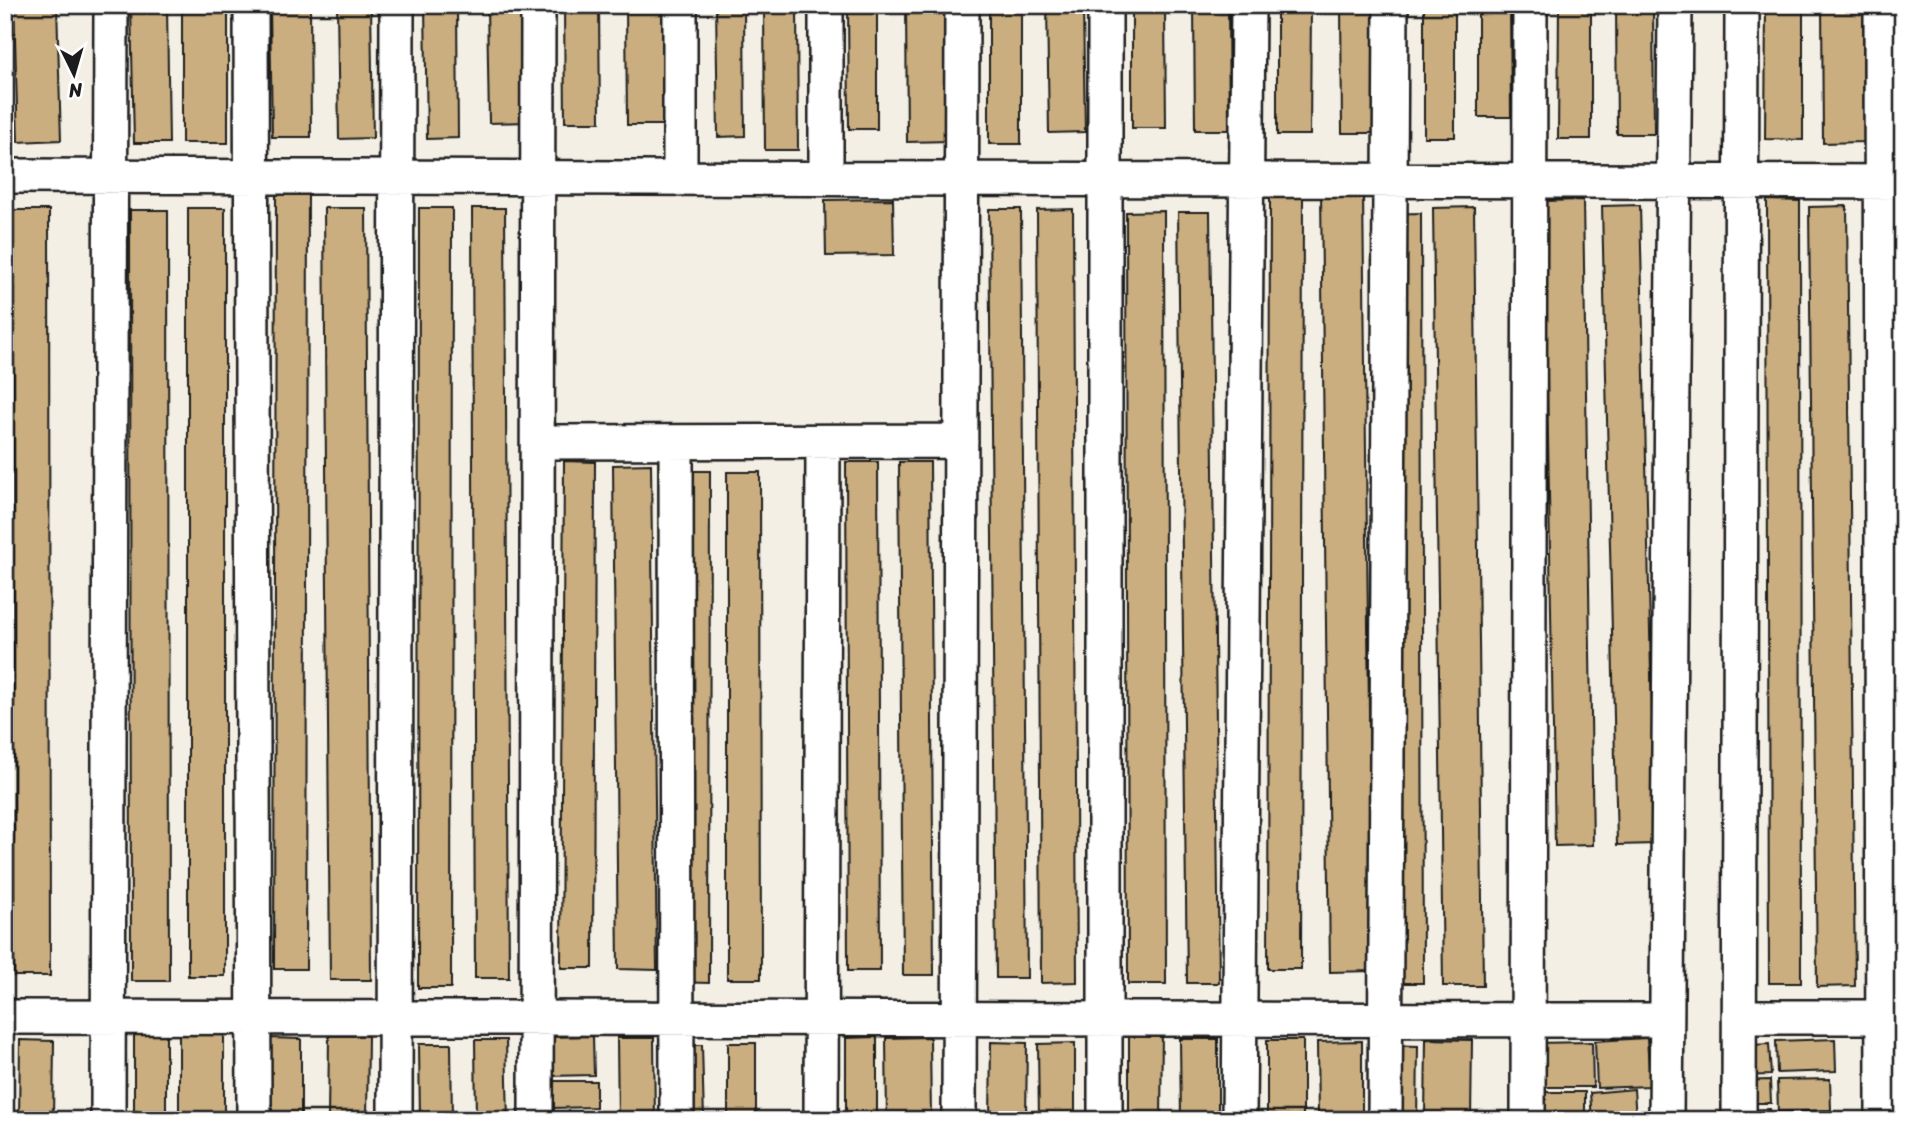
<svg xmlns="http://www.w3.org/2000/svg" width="1908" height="1125" viewBox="0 0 1908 1125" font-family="Sriracha,sans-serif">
<rect width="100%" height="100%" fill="#f4efe5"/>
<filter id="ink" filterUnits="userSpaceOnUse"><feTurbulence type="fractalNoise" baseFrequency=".0143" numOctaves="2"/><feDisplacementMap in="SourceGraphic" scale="14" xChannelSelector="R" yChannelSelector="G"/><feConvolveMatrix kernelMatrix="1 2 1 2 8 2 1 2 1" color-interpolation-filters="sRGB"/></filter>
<g filter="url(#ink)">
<path fill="#caae7f" stroke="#1c1c1c" stroke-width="2" d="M14 5H57L61 140 18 142Z
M131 5H167L169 143H134Z
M182 5H228V143H182Z
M270 5H310L311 137H272Z
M337 5H371L373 138 339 139Z
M425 5H457L458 138 427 139Z
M487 5H526L529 122 489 123Z
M564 5H599L600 122H565Z
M626 5H662L663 125H627Z
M716 5H744L745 136 718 137Z
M764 5H797L798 150H765Z
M848 5H877V129H849Z
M906 5H951V141L907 142Z
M989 5H1021V144H989Z
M1047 5H1083L1085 132 1049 133Z
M1132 5H1165L1166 128H1132Z
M1194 5H1228L1229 130H1195Z
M1277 5H1311L1310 135H1277Z
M1341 5H1377L1379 133H1342Z
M1424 5H1455V137H1424Z
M1478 5H1510L1511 117H1478Z
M1559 5H1591V139H1558Z
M1616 5H1653L1654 134H1617Z
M1766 5H1803V140L1765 139Z
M1822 5H1863L1864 142 1823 143Z
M1883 5H1903V141H1883Z
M276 192H308L306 969H274Z
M1321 193H1363L1372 971 1330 972Z
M1270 197H1303L1301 969H1268Z
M893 199 894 255 826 256 825 200Z
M1583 200 1593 845 1555 846 1544 201Z
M1767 200 1800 201 1801 983H1769Z
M1640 205 1655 844 1617 845 1602 206Z
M1847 206 1855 986 1817 987 1809 207Z
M1474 207 1483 986H1443L1433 208Z
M188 208H225V976H188Z
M324 208H366L371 980H330Z
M419 208H452L451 988H418Z
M472 208H505L509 978H475Z
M989 209H1021L1027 978H996Z
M1073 209 1077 982 1041 983 1037 210Z
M13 210H49L50 976H14Z
M130 210H168L169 981H131Z
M1164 211 1166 984H1128L1126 212Z
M1178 212H1210L1219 983H1187Z
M1421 213 1423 983H1384L1381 214Z
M1896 223H1903V787Z
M564 461 595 462 593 968H561Z
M846 462H878L880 971H848Z
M899 462H930L934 975H903Z
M651 464 657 970 618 969 613 465Z
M673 471H710L709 983 671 982Z
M727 472H760L761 979H727Z
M5 620 10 978H5Z
M1129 1030H1162L1161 1120H1129Z
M179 1032H224V1120H179Z
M134 1035H166V1120H134Z
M329 1036H368L367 1120H328Z
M593 1036 594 1075 549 1076 548 1037Z
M877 1037V1120H846V1038Z
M930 1037 931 1120H887L886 1038Z
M269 1038 301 1039V1120H269Z
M617 1038H654L655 1120H618Z
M1647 1038 1650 1086 1597 1088 1595 1041Z
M1180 1039H1218V1120H1181Z
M1426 1039 1472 1040 1471 1120H1425Z
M1835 1039 1836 1071 1777 1073 1776 1041Z
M20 1040 54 1041 53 1120H19Z
M475 1040H506L508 1120H476Z
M1267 1040H1303V1120H1267Z
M1362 1041V1120H1318L1317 1042Z
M991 1042 1027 1043 1026 1120H990Z
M1592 1042 1593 1087H1533L1532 1043Z
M728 1043H756V1120H728Z
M1075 1043V1120H1039L1038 1044Z
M419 1044H451L452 1120H420Z
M1769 1044 1771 1075 1735 1076 1734 1046Z
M673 1045H702L704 1120H675Z
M1383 1045 1418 1046 1417 1120H1382Z
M1830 1079 1831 1110 1778 1112 1777 1080Z
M1770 1080 1771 1103H1733L1732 1081Z
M551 1081H596V1107L552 1108Z
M1634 1089 1636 1120H1592L1590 1093Z
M1533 1092H1585V1120H1533Z
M1770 1109 1771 1120H1732L1731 1110Z
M553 1112H593V1120H553Z
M1829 1115V1120H1778L1777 1117Z"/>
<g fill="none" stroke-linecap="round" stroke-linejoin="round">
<defs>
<path id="street" d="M251 5 254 1120
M680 5V179
M826 5V179
M1881 5 1883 1120
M5 176 1903 182
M538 442 961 441
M676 442 677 1120
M5 1017 1666 1020
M1739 1017H1903
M108 1120 111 5
M395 1120 397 5
M536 1120 538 5
M821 1120 823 442
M959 1120 962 5
M1105 1120V5
M1239 1120 1248 5
M1385 1120 1391 5
M1528 1120 1530 5
M1666 1120 1675 5
M1739 1120 1742 5"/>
</defs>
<use href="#street" stroke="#1c1c1c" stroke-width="38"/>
<use href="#street" stroke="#fff" stroke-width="33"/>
</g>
</g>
<rect width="1908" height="1125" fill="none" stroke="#fff" stroke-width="28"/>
<rect x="14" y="14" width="1880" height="1097" fill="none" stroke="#1c1c1c" stroke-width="2.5" filter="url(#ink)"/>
<g transform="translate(74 74) rotate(175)" stroke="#ffffff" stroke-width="5" paint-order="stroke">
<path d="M0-5L12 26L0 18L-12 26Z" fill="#1c1c1c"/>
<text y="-10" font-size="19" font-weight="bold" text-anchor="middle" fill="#1c1c1c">N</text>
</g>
</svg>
